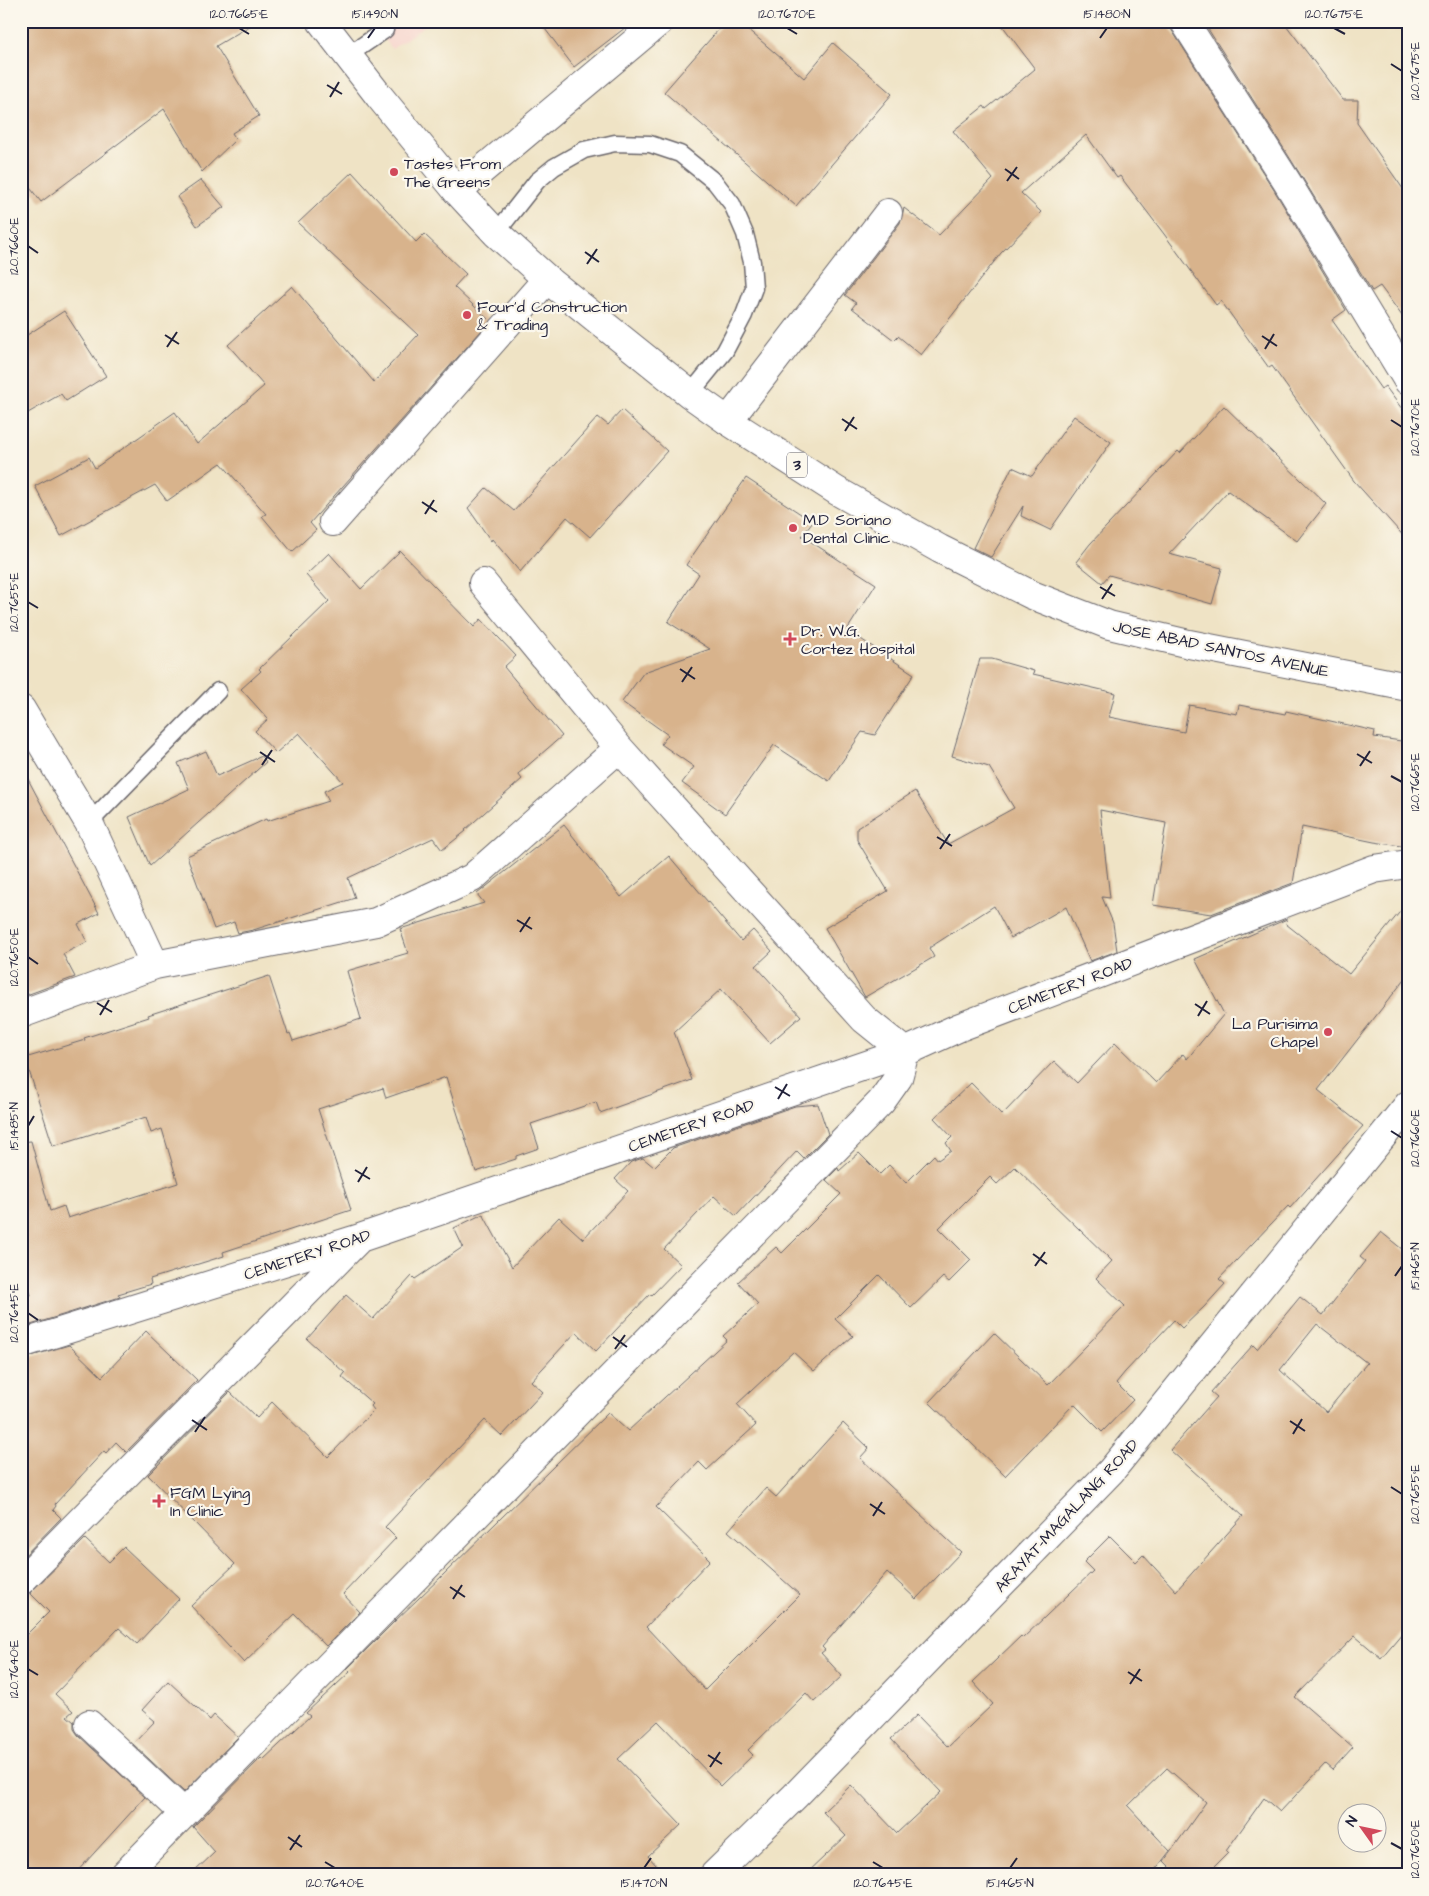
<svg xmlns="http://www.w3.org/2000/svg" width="1429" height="1896" viewBox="0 0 1429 1896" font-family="'Architects Daughter',sans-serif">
<rect width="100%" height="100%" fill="#fbf7ec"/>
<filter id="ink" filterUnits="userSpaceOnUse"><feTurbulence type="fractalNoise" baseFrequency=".02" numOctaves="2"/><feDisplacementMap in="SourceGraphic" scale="10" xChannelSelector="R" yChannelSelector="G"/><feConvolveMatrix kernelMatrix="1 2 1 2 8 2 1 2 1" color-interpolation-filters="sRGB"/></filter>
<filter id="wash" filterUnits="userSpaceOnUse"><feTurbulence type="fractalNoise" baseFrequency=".0096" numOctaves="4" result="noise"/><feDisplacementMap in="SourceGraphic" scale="20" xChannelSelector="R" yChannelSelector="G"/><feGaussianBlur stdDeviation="1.12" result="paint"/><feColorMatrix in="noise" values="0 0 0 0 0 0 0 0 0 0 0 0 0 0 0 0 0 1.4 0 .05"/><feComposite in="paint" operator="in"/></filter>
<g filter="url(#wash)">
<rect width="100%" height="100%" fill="#efe3c5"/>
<path fill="#f7d1c9" d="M372 21H431L392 49Z"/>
<g id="blocks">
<path fill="#d8b38c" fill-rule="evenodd" d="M21 21H258L216 46 259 116 232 133 236 139 202 172 164 109 41 202 21 176Z
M539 21H634L574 67Z
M726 21H738L804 78 833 43 892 94 796 206 664 92Z
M999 21H1168L1171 29 1274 190 1346 310 1332 320 1381 389 1385 386 1408 417V541L1354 481 1272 366 1269 368 1221 301 1216 305 1164 234 1120 176 1117 178 1086 135 1021 193 1041 212 1001 253 921 355 898 336 894 340 852 308 856 303 845 295 900 223 904 208 939 235 993 179 953 131 984 106 986 109 1035 69Z
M1203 21H1283L1343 100H1358L1357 123 1408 196V324L1380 286 1372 291 1300 174Z
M352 172 416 242 424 234 466 274 454 287 490 321 310 523 316 530 292 552 262 516 266 514 221 463 167 501 155 485 61 536 35 486 89 457 95 468 175 412 197 444 264 386 228 345 292 286 374 382 418 335 298 223Z
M201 180 224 207 197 226 177 197Z
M64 311 106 376 66 401 61 394 21 417V339Z
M1224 406 1326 504 1297 541 1228 491 1169 554 1222 568 1212 604 1109 575 1102 583 1076 562 1090 544 1178 451 1180 453Z
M622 410 667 451 590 537 567 517 520 572 492 539 491 541 468 508 486 488 514 511 598 417 608 425Z
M1074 416 1111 442 1050 530 1021 516 1023 506 991 557 973 548 1012 467 1032 476Z
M746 478 813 522 802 536 876 584 847 630 914 674 875 735 862 732 829 781 774 745 725 814 682 783 694 767 661 744 668 735 622 702 644 672 710 649 668 622 699 574 686 565Z
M400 551 474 627 481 619 516 656 504 667 562 736 518 774 522 779 465 830 466 831 442 850 433 838 348 878 355 898 253 930 238 933 234 922 214 929 187 856 266 819 267 821 329 801 324 791 343 782 299 733 276 753 255 731 268 719 241 689 261 671 259 669 329 601 306 575 329 553 361 589Z
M980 659H992L1034 671 1033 674 1115 693 1109 717 1184 732 1189 705 1237 714 1239 705 1285 714 1286 711 1317 718 1375 731 1374 737 1408 742V847L1374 842 1302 827 1293 883 1211 914 1153 905 1166 823 1100 810 1110 898 1102 897 1113 923 1117 951 1090 961 1066 907 1011 938 994 906 929 948 934 957 865 997 825 928 888 891 857 840V828L915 791 948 844 1014 808 989 767 952 756Z
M206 751 217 776 262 756 266 762 150 866 129 817 189 789 178 763Z
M21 766 99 913 78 924 87 942 63 954 75 977 21 997Z
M564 825 621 897 669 856 741 941 753 930 772 951 756 966 801 1016 770 1043 721 989 674 1032 692 1080 600 1113 596 1102 531 1124 539 1148 516 1156V1159L476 1172 446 1077 386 1098 383 1088 318 1109 351 1210 223 1252 224 1256 150 1279 151 1284 118 1294 120 1297 21 1328V1298L31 1295 21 1266V1142L31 1141 50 1211 64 1206 68 1218 178 1183 162 1129 151 1133 146 1117 53 1146 25 1058 85 1040 84 1038 149 1017 148 1015 269 976 288 1034 290 1033 293 1041 361 1019 347 971 408 953 400 929 484 903 477 894Z
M1408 902V975L1318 1090 1363 1126 1290 1208 1288 1206 1219 1279 1225 1284 1204 1307 1182 1328 1174 1320 1125 1372 1116 1383 1133 1400 1102 1432 1074 1404 1005 1476 929 1402 994 1333 1048 1385 1125 1306 1096 1278 1112 1261 1015 1167 997 1184 990 1177 939 1228 971 1260 949 1282 943 1277 911 1308 879 1275 835 1319 853 1336 814 1371 793 1352 737 1404 756 1425 707 1470 699 1462 656 1507 710 1560 646 1627 705 1690 800 1595 728 1531 766 1488 776 1497 843 1423 869 1448 860 1458 961 1552 916 1599 887 1572 822 1647 825 1650 821 1653 842 1676 814 1702 806 1693 748 1750 753 1755 721 1786 658 1721 618 1759 681 1825 648 1856 665 1875H191L215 1852 193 1827 261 1758 263 1760 310 1716 306 1713 350 1672 347 1669 394 1622 443 1575 608 1413 628 1431 727 1340 723 1336 758 1304 738 1282 776 1247 782 1253 841 1194 826 1180 838 1168 839 1171 859 1153 880 1174 889 1165 906 1183 934 1155 938 1160 951 1151 946 1143 952 1137 934 1118 971 1083 1002 1115 1054 1061 1077 1083 1115 1043 1156 1083 1183 1054 1187 1059 1224 1014 1195 959 1287 919 1286 924 1349 974Z
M818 1104 828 1134 804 1158 797 1151 736 1216 714 1196 664 1249 681 1265 651 1296 650 1294 596 1351 576 1332 531 1381 543 1392 502 1436 485 1420 385 1527 396 1538 343 1594 360 1612 326 1646 295 1614 244 1663 191 1606 235 1564 148 1475 230 1392 257 1418 272 1402 328 1457 374 1410 371 1406 373 1404 342 1377 345 1373 307 1339 346 1295 373 1319 412 1276 415 1279 463 1247 454 1228 483 1214 512 1267 559 1217 583 1239 628 1191 615 1179 631 1162 643 1158 654 1167 673 1148 795 1106Z
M1381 1232 1408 1254V1626L1381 1658 1355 1636 1295 1697 1353 1747 1332 1770 1325 1764 1280 1812 1264 1798 1226 1851 1228 1853 1206 1875H1178L1164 1861 1206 1802 1167 1768 1128 1806 1170 1851 1151 1875H805L846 1836 823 1812 851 1785 897 1833 941 1792 891 1739 917 1715 948 1747 993 1704 973 1682 1021 1636 1023 1638 1093 1571 1084 1562 1110 1536 1136 1562 1143 1555 1176 1591 1243 1516 1170 1450 1217 1397 1211 1392 1253 1345 1257 1349 1300 1297 1323 1315 1365 1261 1360 1257ZM1317 1324 1367 1363 1326 1412 1280 1370Z
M146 1331 197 1380 126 1452 116 1442 106 1453 104 1451 55 1504 56 1506 53 1510 61 1518 21 1559V1359L69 1345 102 1377Z
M85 1539 109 1562 124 1547 179 1599 137 1644 119 1628 55 1694 73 1711 67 1716 74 1722V1729L78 1735 145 1797 74 1875H21V1640L49 1612 30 1593Z
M168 1681 210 1720 214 1715 238 1737 184 1792 133 1744 155 1721 142 1710Z"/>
</g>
</g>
<g filter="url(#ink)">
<use href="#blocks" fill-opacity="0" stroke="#6a666b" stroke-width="1"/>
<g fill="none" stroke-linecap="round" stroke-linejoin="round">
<defs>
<path id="lane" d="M347 56 385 30
M496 233 537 181 554 167 584 150 615 143 650 144 680 154 715 182 732 204 745 234 752 262 754 288 744 315 725 351 690 394
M89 823 218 691"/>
<path id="street" d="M1184 21 1287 182 1408 381
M457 191 660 21
M728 421 888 213
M333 522 547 279
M21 709 89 823 155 965
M21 1014 155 965 376 922 472 878 619 748
M21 1344 360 1238 905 1052 960 1027 1374 869 1408 864
M21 1581 357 1241
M89 1724 184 1813
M124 1875 881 1102 898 1078 905 1052 864 1019 619 748 483 583"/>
<path id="primary" d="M714 1875 795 1796 1111 1471 1408 1105"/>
<path id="highway" d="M321 21 379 96 457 191 496 233 547 279 690 394 728 421 837 491 940 549 1032 595 1109 625 1189 644 1408 687"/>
</defs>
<use href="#lane" stroke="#6a666b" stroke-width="19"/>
<use href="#street" stroke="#6a666b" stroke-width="30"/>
<use href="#primary" stroke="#6a666b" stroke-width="30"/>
<use href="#highway" stroke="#6a666b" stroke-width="30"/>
<use href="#lane" stroke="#fff" stroke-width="16"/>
<use href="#street" stroke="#fff" stroke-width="28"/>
<use href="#primary" stroke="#fff" stroke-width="28"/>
<use href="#highway" stroke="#fff" stroke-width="28"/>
</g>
</g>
<path fill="none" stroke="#22223b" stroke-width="2" d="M239 28 249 34M787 28 797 34M1334 28 1345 34M368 38 375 28M1100 38 1107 28M1391 64 1402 71M327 85 342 94M330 97 339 82M1005 169 1019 179M1007 181 1017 167M28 246 38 253M585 252 599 262M587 264 597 249M165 335 179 344M1262 336 1277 346M167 347 177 332M1265 349 1274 334M842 419 857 429M1391 420 1402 427M845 431 854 417M422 502 437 512M425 514 434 500M1100 587 1115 596M1102 599 1112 584M28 602 38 608M680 669 695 679M682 682 692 667M260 752 275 762M1357 754 1372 763M262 765 272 750M1360 766 1370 751M1391 776 1402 782M937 837 952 846M940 849 950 834M517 920 532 929M520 932 530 917M28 957 38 964M97 1003 112 1012M1195 1004 1210 1014M100 1015 109 1000M1198 1016 1207 1001M775 1087 790 1096M778 1099 787 1084M28 1126 34 1116M1391 1131 1402 1138M355 1170 370 1179M358 1182 367 1167M1033 1254 1047 1264M1035 1266 1045 1252M1395 1276 1402 1266M28 1313 38 1320M613 1337 627 1347M615 1349 625 1335M192 1420 207 1430M1290 1421 1305 1431M195 1432 205 1417M1293 1434 1302 1419M1391 1487 1402 1494M870 1504 885 1514M873 1516 882 1502M450 1587 465 1597M453 1599 462 1585M28 1669 38 1675M1128 1672 1142 1681M1130 1684 1140 1669M708 1755 722 1764M710 1767 720 1752M288 1837 302 1847M1391 1843 1402 1849M290 1850 300 1835M325 1862 335 1868M873 1862 883 1868M644 1868 651 1858M1010 1868 1017 1858"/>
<g fill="#d1495b" stroke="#fbf7ec" stroke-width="2">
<circle cx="394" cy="172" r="5"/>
<circle cx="467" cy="315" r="5"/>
<circle cx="793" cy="528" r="5"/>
<path d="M787.5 631.5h5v5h5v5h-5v5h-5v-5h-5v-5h5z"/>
<circle cx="1328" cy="1032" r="5"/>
<path d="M156.5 1493.5h5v5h5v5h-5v5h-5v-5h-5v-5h5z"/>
</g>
<g text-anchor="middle" stroke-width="4.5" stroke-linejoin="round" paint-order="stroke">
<rect fill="#fbf7ec" stroke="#636270" stroke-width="1" x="787" y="452.5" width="20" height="25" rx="4"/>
<g font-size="15" font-weight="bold" fill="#22223b">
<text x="797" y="470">3</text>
</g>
<g font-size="16" fill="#22223b" stroke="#fbf7ec" text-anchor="start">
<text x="404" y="169">Tastes From<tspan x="404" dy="18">The Greens</tspan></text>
<text x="477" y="312">Four'd Construction<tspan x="477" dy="18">&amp; Trading</tspan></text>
<text x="803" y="525">M.D Soriano<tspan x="803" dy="18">Dental Clinic</tspan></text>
<text x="801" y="636">Dr. W.G.<tspan x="801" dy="18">Cortez Hospital</tspan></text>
<text x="1318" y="1029" text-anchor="end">La Purisima<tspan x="1318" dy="18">Chapel</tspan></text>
<text x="170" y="1498">FGM Lying<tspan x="170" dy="18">In Clinic</tspan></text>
</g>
<g font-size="16" fill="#22223b" stroke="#fbf7ec">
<text transform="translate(1221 648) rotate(12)" y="6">JOSE ABAD SANTOS AVENUE</text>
<text transform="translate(1070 985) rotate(-21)" y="6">CEMETERY ROAD</text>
<text transform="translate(691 1125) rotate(-19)" y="6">CEMETERY ROAD</text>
<text transform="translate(307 1254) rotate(-18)" y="6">CEMETERY ROAD</text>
<text transform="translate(1066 1515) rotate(-47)" y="6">ARAYAT-MAGALANG ROAD</text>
</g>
</g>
<rect width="1429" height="1896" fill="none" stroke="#fbf7ec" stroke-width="55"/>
<g transform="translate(1362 1828) rotate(303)"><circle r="24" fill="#fbf7ec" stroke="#a4a2a5"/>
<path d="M0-4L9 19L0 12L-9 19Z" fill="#d1495b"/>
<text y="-8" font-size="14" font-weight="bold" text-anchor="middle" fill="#22223b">N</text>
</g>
<rect x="28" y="28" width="1374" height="1840" fill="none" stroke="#22223b" stroke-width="2"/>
<g font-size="12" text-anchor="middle" fill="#22223b">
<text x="239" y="18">120.7665°E</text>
<text x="375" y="18">15.1490°N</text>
<text x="787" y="18">120.7670°E</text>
<text x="1107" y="18">15.1480°N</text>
<text x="1334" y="18">120.7675°E</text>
<text transform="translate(1415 71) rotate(-90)" y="4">120.7675°E</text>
<text transform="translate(14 246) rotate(-90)" y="4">120.7660°E</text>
<text transform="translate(1415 427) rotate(-90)" y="4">120.7670°E</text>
<text transform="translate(14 602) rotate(-90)" y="4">120.7655°E</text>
<text transform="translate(1415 782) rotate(-90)" y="4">120.7665°E</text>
<text transform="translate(14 957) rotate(-90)" y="4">120.7650°E</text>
<text transform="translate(14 1126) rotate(-90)" y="4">15.1485°N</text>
<text transform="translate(1415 1138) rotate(-90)" y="4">120.7660°E</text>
<text transform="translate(1415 1266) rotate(-90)" y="4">15.1465°N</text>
<text transform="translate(14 1313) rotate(-90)" y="4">120.7645°E</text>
<text transform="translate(1415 1494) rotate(-90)" y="4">120.7655°E</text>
<text transform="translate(14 1669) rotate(-90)" y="4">120.7640°E</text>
<text transform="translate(1415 1849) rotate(-90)" y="4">120.7650°E</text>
<text x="335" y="1887">120.7640°E</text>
<text x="644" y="1887">15.1470°N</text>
<text x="883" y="1887">120.7645°E</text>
<text x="1010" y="1887">15.1465°N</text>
</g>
</svg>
